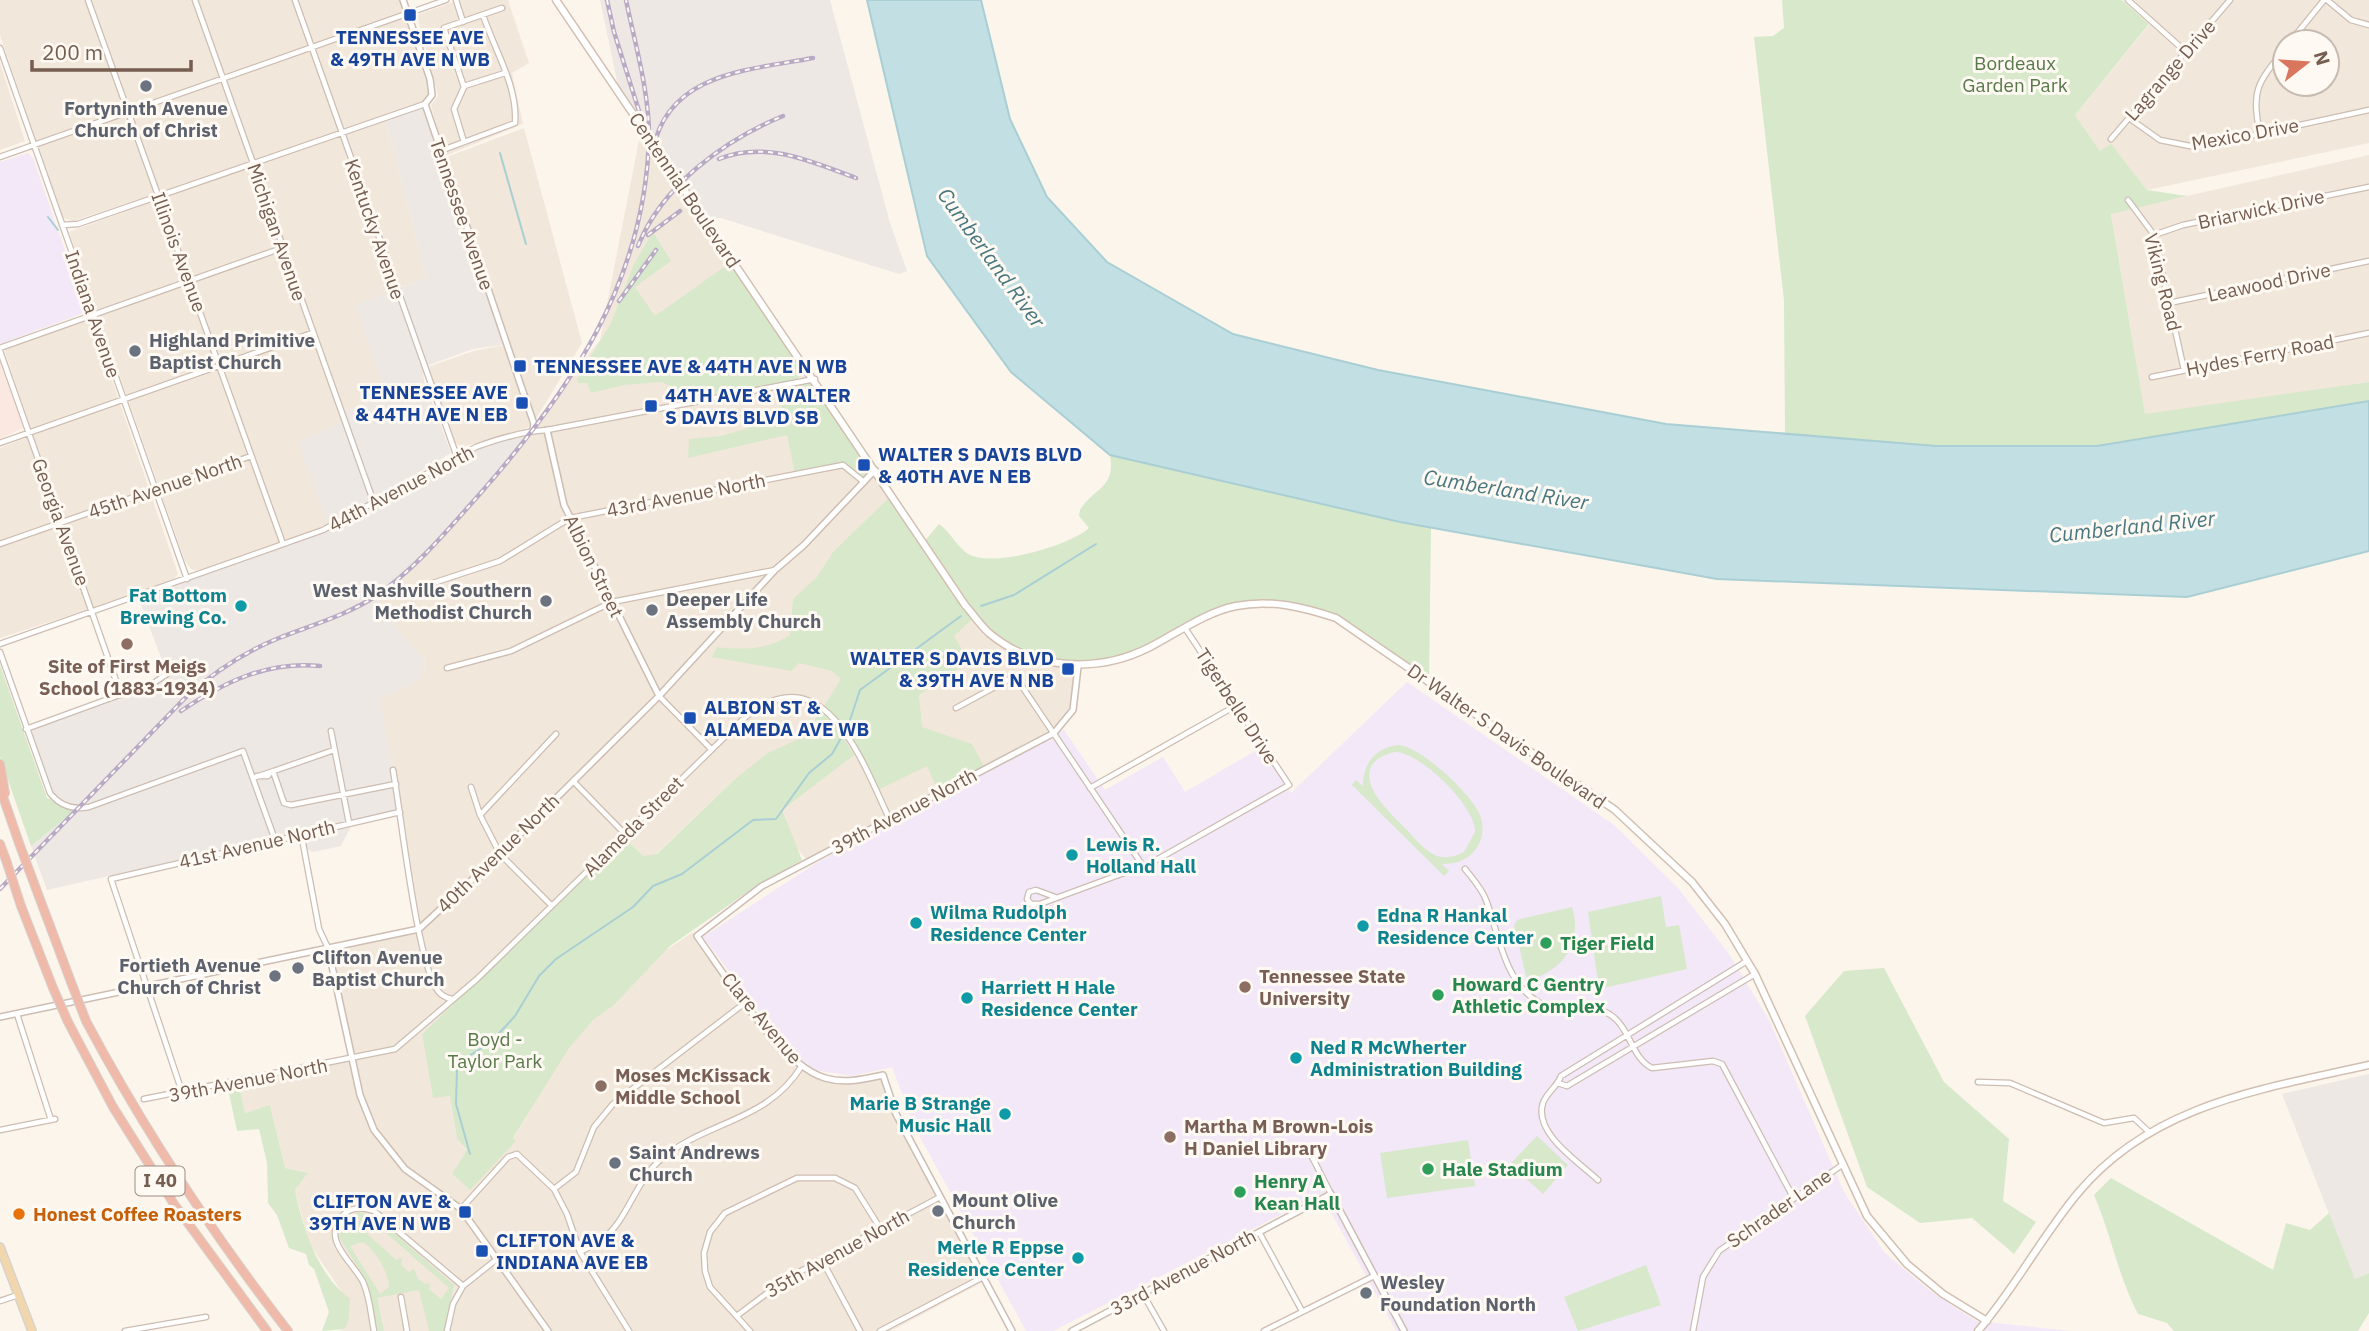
<svg xmlns="http://www.w3.org/2000/svg" width="2369" height="1331" viewBox="0 0 2369 1331" font-family="'IBM Plex Sans',sans-serif">
<rect width="100%" height="100%" fill="#fbf5ec"/>
<path fill="#f2e7db" fill-rule="evenodd" d="M0 0H400L432 95 425 104 385 118 426 278 396 289 386 396 342 412 345 421 328 527 198 571 191 569 185 561 69 232 360 127 73 221 63 218 0 35Z
M459 0H508L529 63 512 73 523 124 445 156 431 105 438 96 417 15Z
M2134 0H2369V143L2147 190 2111 145 2100 151 2075 115 2154 19ZM2285 42H2327V84H2285Z
M0 63 25 141 0 150Z
M642 125 965 604 1078 667 1075 704 1062 726 809 862 733 781 653 857 643 856 625 838 619 840 453 1000 455 1002 422 1034 433 1097 450 1096 457 1139 467 1151 452 1174 470 1189 516 1141 513 1139 568 1048 593 1020 613 1006 665 951 693 932 746 1002 801 1067 832 1079 883 1075 896 1114 985 1281 891 1331H338L344 1329 343 1294 309 1243 295 1190 308 1173 285 1168 270 1105 245 1113 238 1082 353 1060 328 948 419 929 380 699 419 680 425 669 424 659 404 637 379 601 529 436 540 415 600 340Z
M524 128 582 343 537 417 527 428 462 447 455 443 427 367 474 351 509 344 447 157Z
M2369 155V382L2145 415 2111 213Z
M88 319 92 321 178 574 174 579 101 605 0 638V448L33 435 4 349Z"/>
<path fill="#fae8e1" d="M0 362 23 428 0 439Z"/>
<path fill="#ede8e4" d="M600 0H830L890 223 907 271 899 274 721 218 695 219 621 100Z
M425 104 508 344 473 349 423 367 424 381 451 453 350 514 476 447 536 429 379 601 404 637 424 659 425 669 419 680 380 699 400 810 353 822 341 846 313 852 282 837 47 890 31 846 77 809 50 793 26 729 121 695 167 674 138 596 328 527 298 442 344 421 341 412 386 396 355 305 426 278 385 118Z
M2369 1074V1273L2355 1280 2282 1094Z"/>
<path fill="#f2e8f8" d="M28 153 33 158 85 309 81 314 0 344V162Z
M1407 682 1614 825 1677 887 1729 954 1769 1020 1844 1192 1884 1252 1930 1291 1976 1321 2071 1331H1396L1321 1194 1053 1331H1026L914 1126 892 1067 852 1076 814 1070 789 1050 703 937 818 862 1064 730 1105 790 1163 757 1185 792 1262 747 1291 793Z"/>
<path fill="#d8e8cb" fill-rule="evenodd" d="M1782 0H2122L2149 24 2075 115 2100 151 2111 144 2147 190 2187 196 2111 214 2145 414 2369 382V401L2097 446H1936L1785 434 1784 300 1754 37 1773 36 1784 28Z
M653 232 671 261 635 287 655 316 727 265 712 242 719 238 802 366 797 383 815 379 875 470 864 482 843 465 795 474 787 435 688 458 689 439 721 436 785 417 776 387 685 406 682 392 662 382 623 385 591 393 587 383H578L577 379 611 323 634 264Z
M1110 455 1431 528 1429 682 1336 618 1302 606H1236L1213 614 1146 649 1078 667 1024 653 990 633 975 617 954 636 969 661 919 695 922 727 972 744 985 768 939 793 927 766 876 791 849 734 823 708 841 679 832 671 799 663 791 671 712 657 717 647C743 650 768 650 790 635L793 599 817 577 833 552 892 495 924 542 939 524C951 532 957 548 970 555 995 567 1069 546 1089 528L1079 516 1080 510C1094 487 1116 489 1110 455Z
M0 665 47 798 77 809 31 846 0 757Z
M820 711 832 719 854 755 782 810 802 860 752 889 670 946 613 1006 593 1020 569 1048 513 1138 516 1141 470 1190 452 1174 467 1150 457 1139 450 1096 433 1098 422 1034 625 838 643 856 657 854 733 781 766 754 805 736Z
M1399 745C1420 746 1470 793 1479 813 1485 825 1483 839 1476 849 1467 861 1455 864 1442 864L1449 871 1444 876 1352 785 1356 780 1363 786C1363 763 1376 747 1399 745ZM1394 752C1419 750 1477 808 1475 832L1464 852C1456 856 1447 859 1437 856 1424 851 1414 837 1404 827 1384 808 1342 766 1394 752Z
M1661 896 1666 927 1679 925 1687 969 1599 989 1588 912Z
M1572 907C1583 943 1563 972 1527 980L1514 925 1517 920Z
M1884 968 1944 1082 2009 1139 2003 1201 2036 1222 2014 1254 1972 1218 1920 1223 1867 1187 1805 1016 1844 971Z
M238 1082 245 1113 270 1105 285 1168 308 1173 295 1190C303 1229 317 1274 350 1299L348 1323 344 1329 322 1331 329 1312 314 1269 309 1265 306 1254 289 1248 277 1215 268 1203 267 1163 259 1129 237 1131 227 1084Z
M1537 1136 1568 1165 1543 1194 1510 1164Z
M1468 1140 1475 1186 1387 1198 1380 1153Z
M2111 1178 2273 1270 2286 1223 2310 1230 2329 1213 2355 1279 2369 1273V1313L2358 1331H2174L2167 1323 2138 1314C2118 1276 2111 1234 2094 1195Z
M357 1212 375 1216 454 1285 444 1331H429L419 1290 377 1298 384 1331H378L367 1282 339 1237 343 1222ZM369 1218 449 1288 441 1299 429 1289 430 1283 425 1284 418 1279 414 1269 409 1272 401 1265 402 1258 396 1260 364 1231 363 1227ZM363 1242C375 1250 389 1273 389 1287L380 1294 350 1246Z
M1646 1265 1661 1305 1578 1331 1564 1297Z"/>
<path fill="#c2dfe4" stroke="#a9cfd4" stroke-width="2" d="M867 0H981L1010 119 1047 197 1107 262 1233 334 1378 370 1666 424 1936 446H2097L2369 401V551L2187 597 1717 579 1400 522 1110 455 1011 372 927 256Z"/>
<g fill="none" stroke-linecap="round" stroke-linejoin="round">
<path stroke="#a9cfd4" stroke-width="2" d="M500 153 526 244
M48 217 58 230
M981 606 1014 595 1096 544
M850 720 860 690 961 616
M470 1154 456 1104 457 1068 461 1061 491 1042 515 1016 539 976 556 959 633 907 653 886 682 874 753 820 776 819 809 773 832 754 841 738"/>
<defs>
<path id="minor" d="M88 0 283 544
M195 0 374 503
M295 0 457 457
M456 0 463 22
M2128 0 2186 52
M2327 0 2351 20 2369 25
M2290 42 2324 0
M0 48 187 579
M464 86 505 73
M2129 118 2160 140 2190 146 2217 143 2369 110
M2260 133C2250 90 2259 81 2285 49
M2111 139 2230 0
M464 142 454 109 464 87 444 28 502 8
M440 151 515 123C518 86 494 49 483 15
M0 157 446 0
M2128 200 2154 235 2184 370
M62 225 78 224 425 104
M2154 235 2183 225 2369 187
M2169 303 2369 261
M0 348 282 248
M0 351 121 695
M2152 377 2369 333
M0 443 312 333
M0 544 251 456
M433 583 500 561 570 518 843 465 864 482
M0 644 323 530 476 447C498 439 525 431 547 430L815 379
M0 652 50 793C60 806 73 810 89 807L243 751 275 840
M447 668 511 651 612 602 775 570
M659 696 711 749
M956 708 1015 676 1143 866
M26 729 155 682 167 674
M331 731 349 823
M393 770C401 813 417 964 438 991 442 996 446 998 452 999
M273 771 284 803 291 805 396 784
M257 776H268L271 772 334 750
M256 777 271 772
M573 781 625 834
M471 787 480 815 500 854 551 905
M1090 788 1237 705
M481 814 556 734
M301 833 319 929 328 948
M1465 869C1473 879 1482 889 1486 900 1499 934 1504 983 1540 1003 1561 1014 1589 1002 1609 1014 1630 1026 1631 1058 1652 1068L1713 1061 1722 1064 1793 1197
M1055 897 1036 890 1029 892 1027 899 1031 904H1040L1151 863 1289 785 1185 628
M17 1014 51 1120
M1978 1082 2010 1083 2104 1123 2134 1118 2148 1131
M1558 1083 1567 1086 1755 974
M182 1092 111 879 400 812
M144 1099 395 1049 477 979 741 721C823 648 862 761 889 818
M0 1130 55 1119
M1311 1155 1331 1194
M1598 1180C1579 1162 1533 1133 1543 1103 1547 1092 1557 1087 1561 1076L1747 961
M554 1189 576 1172 594 1127 613 1104 746 1002
M461 1209 508 1157 517 1154 554 1189 567 1214 580 1252 629 1331
M1259 1232 1302 1311
M580 1252C587 1248 597 1244 603 1239 628 1219 635 1182 660 1160 705 1121 767 1122 801 1067
M822 1260 860 1331
M1143 1294 1164 1331
M401 1297 407 1331
M0 1301 18 1295
M738 1315 786 1279 940 1197
M125 1331 206 1317
M374 1331C371 1316 370 1297 363 1282 353 1262 320 1240 343 1215 351 1207 363 1207 374 1211L463 1286 497 1259
M447 1331 453 1304 463 1286
M750 1331 710 1287 705 1271 704 1253 710 1232 725 1213 797 1178H835L855 1188 880 1228
M880 1331 983 1277
M1264 1331 1374 1276
M1693 1331 1703 1277 1719 1251 1842 1165"/>
<path id="tertiary" d="M403 0 430 79 432 95 425 104 534 424 533 429
M547 430 564 505 659 696
M328 948 360 1095 374 1130 405 1169 461 1209 548 1331
M0 1017 419 929 500 854 659 696 775 570 804 545 875 470
M1012 1331 896 1114 883 1075C864 1079 845 1084 825 1078 779 1064 726 976 697 936L762 886 1054 733 1073 710 1078 667
M1072 1331 1331 1194 1404 1331"/>
<path id="secondary" d="M556 0 965 605C973 614 980 625 989 633 1034 671 1099 673 1150 647 1177 633 1206 612 1236 606 1271 599 1303 607 1336 618L1615 810 1692 882 1725 924 1755 974 1867 1216 1907 1264 1943 1294 1987 1321
M1978 1331C2015 1288 2042 1236 2078 1193 2152 1104 2263 1089 2369 1065"/>
<path id="primary" d="M0 1247 32 1331"/>
<path id="motorway" d="M0 764 5 793
M0 788 19 843
M0 844 6 860
M38 894 71 982
M21 906 53 988
M86 1021C144 1130 212 1233 288 1331
M68 1022 113 1107 174 1204 267 1331"/>
</defs>
<use href="#minor" stroke="#cdbdb2" stroke-width="7"/>
<use href="#tertiary" stroke="#cdbdb2" stroke-width="8"/>
<use href="#secondary" stroke="#d2bfb2" stroke-width="9"/>
<use href="#primary" stroke="#d8d2ce" stroke-width="10"/>
<use href="#motorway" stroke="#d8d2ce" stroke-width="10"/>
<use href="#minor" stroke="#fff" stroke-width="4.5"/>
<use href="#tertiary" stroke="#fff" stroke-width="5"/>
<use href="#secondary" stroke="#fff" stroke-width="6"/>
<use href="#primary" stroke="#f3d7ac" stroke-width="7"/>
<use href="#motorway" stroke="#efbaa9" stroke-width="8"/>
<defs>
<path id="rail" d="M607 0 614 32 639 111
M653 150C668 72 750 70 813 58
M719 159C766 140 812 162 856 178
M648 235 680 211
M638 246C662 186 724 140 783 116
M619 301 656 250
M181 711C224 682 267 661 320 666
M0 889 186 697C214 672 244 652 279 638 312 625 347 615 376 596 416 568 446 532 478 496 570 392 646 280 649 136 649 91 635 44 626 0"/>
</defs>
<use href="#rail" stroke="#b8aac5" stroke-width="4.5"/>
<use href="#rail" stroke="#fef9f3" stroke-width="2" stroke-dasharray="5" stroke-linecap="butt"/>
<defs>
<path id="motorway-bridge" d="M19 843 38 894
M6 860 21 906
M71 982 86 1021
M53 988 68 1022"/>
</defs>
<use href="#motorway-bridge" stroke="#d8d2ce" stroke-width="10" stroke-linecap="butt"/>
<use href="#motorway-bridge" stroke="#efbaa9" stroke-width="8"/>
</g>
<g fill="#1a4fb4" stroke="#fef9f3" stroke-width="2.5">
<rect x="403" y="8" width="14" height="14" rx="3.5"/>
<rect x="513" y="359" width="14" height="14" rx="3.5"/>
<rect x="515" y="396" width="14" height="14" rx="3.5"/>
<rect x="644" y="399" width="14" height="14" rx="3.5"/>
<rect x="857" y="458" width="14" height="14" rx="3.5"/>
<rect x="1061" y="662" width="14" height="14" rx="3.5"/>
<rect x="683" y="711" width="14" height="14" rx="3.5"/>
<rect x="458" y="1205" width="14" height="14" rx="3.5"/>
<rect x="475" y="1244" width="14" height="14" rx="3.5"/>
</g>
<g fill="#6b7280" stroke="#fef9f3" stroke-width="2.5">
<circle cx="146" cy="86" r="7"/>
<circle cx="135" cy="351" r="7"/>
<circle cx="546" cy="601" r="7"/>
<circle cx="652" cy="610" r="7"/>
<circle cx="298" cy="968" r="7"/>
<circle cx="275" cy="976" r="7"/>
<circle cx="615" cy="1163" r="7"/>
<circle cx="938" cy="1211" r="7"/>
<circle cx="1366" cy="1293" r="7"/>
</g>
<g fill="#0f9aa8" stroke="#fef9f3" stroke-width="2.5">
<circle cx="241" cy="606" r="7"/>
<circle cx="1072" cy="855" r="7"/>
<circle cx="916" cy="923" r="7"/>
<circle cx="1363" cy="926" r="7"/>
<circle cx="967" cy="998" r="7"/>
<circle cx="1296" cy="1058" r="7"/>
<circle cx="1005" cy="1114" r="7"/>
<circle cx="1078" cy="1258" r="7"/>
</g>
<g fill="#8d6e63" stroke="#fef9f3" stroke-width="2.5">
<circle cx="127" cy="644" r="7"/>
<circle cx="1245" cy="987" r="7"/>
<circle cx="601" cy="1086" r="7"/>
<circle cx="1170" cy="1137" r="7"/>
</g>
<g fill="#2e9e5b" stroke="#fef9f3" stroke-width="2.5">
<circle cx="1546" cy="943" r="7"/>
<circle cx="1438" cy="995" r="7"/>
<circle cx="1428" cy="1169" r="7"/>
<circle cx="1240" cy="1192" r="7"/>
</g>
<circle fill="#e8710a" stroke="#fef9f3" stroke-width="2.5" cx="19" cy="1214" r="7"/>
<g text-anchor="middle" stroke-width="6" stroke-linejoin="round" paint-order="stroke">
<rect fill="#fef9f3" stroke="#9e8c81" stroke-width="2" x="135.5" y="1166.5" width="49" height="29" rx="5"/>
<g font-size="18" font-weight="bold" fill="#755d50">
<text x="160" y="1187">I 40</text>
</g>
<g font-size="19" font-weight="bold" fill="#164399" stroke="#fef9f3" text-anchor="start">
<text x="410" y="44" text-anchor="middle">TENNESSEE AVE<tspan x="410" dy="22">&amp; 49TH AVE N WB</tspan></text>
<text x="534" y="373">TENNESSEE AVE &amp; 44TH AVE N WB</text>
<text x="508" y="399" text-anchor="end">TENNESSEE AVE<tspan x="508" dy="22">&amp; 44TH AVE N EB</tspan></text>
<text x="665" y="402">44TH AVE &amp; WALTER<tspan x="665" dy="22">S DAVIS BLVD SB</tspan></text>
<text x="878" y="461">WALTER S DAVIS BLVD<tspan x="878" dy="22">&amp; 40TH AVE N EB</tspan></text>
<text x="1054" y="665" text-anchor="end">WALTER S DAVIS BLVD<tspan x="1054" dy="22">&amp; 39TH AVE N NB</tspan></text>
<text x="704" y="714">ALBION ST &amp;<tspan x="704" dy="22">ALAMEDA AVE WB</tspan></text>
<text x="451" y="1208" text-anchor="end">CLIFTON AVE &amp;<tspan x="451" dy="22">39TH AVE N WB</tspan></text>
<text x="496" y="1247">CLIFTON AVE &amp;<tspan x="496" dy="22">INDIANA AVE EB</tspan></text>
</g>
<g font-size="19" fill="#58794a" stroke="#fef9f3">
<text x="2015" y="70">Bordeaux<tspan x="2015" dy="22">Garden Park</tspan></text>
<text x="495" y="1046">Boyd -<tspan x="495" dy="22">Taylor Park</tspan></text>
</g>
<g font-size="19" fill="#755d50" stroke="#fef9f3">
<text transform="translate(2170 70) rotate(-49)" y="7">Lagrange Drive</text>
<text transform="translate(2245 134) rotate(-10)" y="7">Mexico Drive</text>
<text transform="translate(685 190) rotate(56)" y="7">Centennial Boulevard</text>
<text transform="translate(2261 209) rotate(-12)" y="7">Briarwick Drive</text>
<text transform="translate(462 214) rotate(71)" y="7">Tennessee Avenue</text>
<text transform="translate(375 229) rotate(71)" y="7">Kentucky Avenue</text>
<text transform="translate(277 232) rotate(71)" y="7">Michigan Avenue</text>
<text transform="translate(179 252) rotate(70)" y="7">Illinois Avenue</text>
<text transform="translate(2163 282) rotate(76)" y="7">Viking Road</text>
<text transform="translate(2269 282) rotate(-12)" y="7">Leawood Drive</text>
<text transform="translate(93 314) rotate(71)" y="7">Indiana Avenue</text>
<text transform="translate(2260 355) rotate(-11)" y="7">Hydes Ferry Road</text>
<text transform="translate(165 486) rotate(-19)" y="7">45th Avenue North</text>
<text transform="translate(401 488) rotate(-28)" y="7">44th Avenue North</text>
<text transform="translate(686 495) rotate(-11)" y="7">43rd Avenue North</text>
<text transform="translate(61 522) rotate(70)" y="7">Georgia Avenue</text>
<text transform="translate(594 566) rotate(64)" y="7">Albion Street</text>
<text transform="translate(1237 706) rotate(57)" y="7">Tigerbelle Drive</text>
<text transform="translate(1507 736) rotate(35)" y="7">Dr Walter S Davis Boulevard</text>
<text transform="translate(904 811) rotate(-28)" y="7">39th Avenue North</text>
<text transform="translate(633 826) rotate(-45)" y="7">Alameda Street</text>
<text transform="translate(257 844) rotate(-13)" y="7">41st Avenue North</text>
<text transform="translate(498 853) rotate(-44)" y="7">40th Avenue North</text>
<text transform="translate(762 1018) rotate(50)" y="7">Clare Avenue</text>
<text transform="translate(248 1080) rotate(-11)" y="7">39th Avenue North</text>
<text transform="translate(1779 1208) rotate(-35)" y="7">Schrader Lane</text>
<text transform="translate(837 1253) rotate(-29)" y="7">35th Avenue North</text>
<text transform="translate(1183 1272) rotate(-28)" y="7">33rd Avenue North</text>
</g>
<g font-size="19" font-weight="bold" fill="#5b616d" stroke="#fef9f3" text-anchor="start">
<text x="146" y="115" text-anchor="middle">Fortyninth Avenue<tspan x="146" dy="22">Church of Christ</tspan></text>
<text x="149" y="347">Highland Primitive<tspan x="149" dy="22">Baptist Church</tspan></text>
<text x="532" y="597" text-anchor="end">West Nashville Southern<tspan x="532" dy="22">Methodist Church</tspan></text>
<text x="666" y="606">Deeper Life<tspan x="666" dy="22">Assembly Church</tspan></text>
<text x="312" y="964">Clifton Avenue<tspan x="312" dy="22">Baptist Church</tspan></text>
<text x="261" y="972" text-anchor="end">Fortieth Avenue<tspan x="261" dy="22">Church of Christ</tspan></text>
<text x="629" y="1159">Saint Andrews<tspan x="629" dy="22">Church</tspan></text>
<text x="952" y="1207">Mount Olive<tspan x="952" dy="22">Church</tspan></text>
<text x="1380" y="1289">Wesley<tspan x="1380" dy="22">Foundation North</tspan></text>
</g>
<g font-size="19" font-weight="bold" fill="#0d838f" stroke="#fef9f3" text-anchor="start">
<text x="227" y="602" text-anchor="end">Fat Bottom<tspan x="227" dy="22">Brewing Co.</tspan></text>
<text x="1086" y="851">Lewis R.<tspan x="1086" dy="22">Holland Hall</tspan></text>
<text x="930" y="919">Wilma Rudolph<tspan x="930" dy="22">Residence Center</tspan></text>
<text x="1377" y="922">Edna R Hankal<tspan x="1377" dy="22">Residence Center</tspan></text>
<text x="981" y="994">Harriett H Hale<tspan x="981" dy="22">Residence Center</tspan></text>
<text x="1310" y="1054">Ned R McWherter<tspan x="1310" dy="22">Administration Building</tspan></text>
<text x="991" y="1110" text-anchor="end">Marie B Strange<tspan x="991" dy="22">Music Hall</tspan></text>
<text x="1064" y="1254" text-anchor="end">Merle R Eppse<tspan x="1064" dy="22">Residence Center</tspan></text>
</g>
<g font-size="19" font-weight="bold" fill="#785e54" stroke="#fef9f3" text-anchor="start">
<text x="127" y="673" text-anchor="middle">Site of First Meigs<tspan x="127" dy="22">School (1883-1934)</tspan></text>
<text x="1259" y="983">Tennessee State<tspan x="1259" dy="22">University</tspan></text>
<text x="615" y="1082">Moses McKissack<tspan x="615" dy="22">Middle School</tspan></text>
<text x="1184" y="1133">Martha M Brown-Lois<tspan x="1184" dy="22">H Daniel Library</tspan></text>
</g>
<g font-size="19" font-weight="bold" fill="#27864d" stroke="#fef9f3" text-anchor="start">
<text x="1560" y="950">Tiger Field</text>
<text x="1452" y="991">Howard C Gentry<tspan x="1452" dy="22">Athletic Complex</tspan></text>
<text x="1442" y="1176">Hale Stadium</text>
<text x="1254" y="1188">Henry A<tspan x="1254" dy="22">Kean Hall</tspan></text>
</g>
<g font-size="19" font-weight="bold" fill="#c56008" stroke="#fef9f3" text-anchor="start">
<text x="33" y="1221">Honest Coffee Roasters</text>
</g>
<g font-size="21" font-style="italic" fill="#48777f" stroke="#fef9f3">
<text transform="translate(991 258) rotate(54)" y="7">Cumberland River</text>
<text transform="translate(1506 490) rotate(9)" y="7">Cumberland River</text>
<text transform="translate(2132 527) rotate(-6)" y="7">Cumberland River</text>
</g>
</g>
<g transform="translate(2306 63) rotate(73)"><circle r="33" fill="#fef9f3" stroke="#c7bbb2" stroke-width="2"/>
<path d="M0-5L12 26L0 18L-12 26Z" fill="#d9765e"/>
<text y="-10" font-size="19" font-weight="bold" text-anchor="middle" fill="#755d50">N</text>
</g>
<path d="M32 60v10h159v-10" fill="none" stroke="#755d50" stroke-width="3.5"/>
<text x="42" y="60" font-size="21" fill="#755d50" stroke="#fef9f3" stroke-width="5" paint-order="stroke">200 m</text>
</svg>
